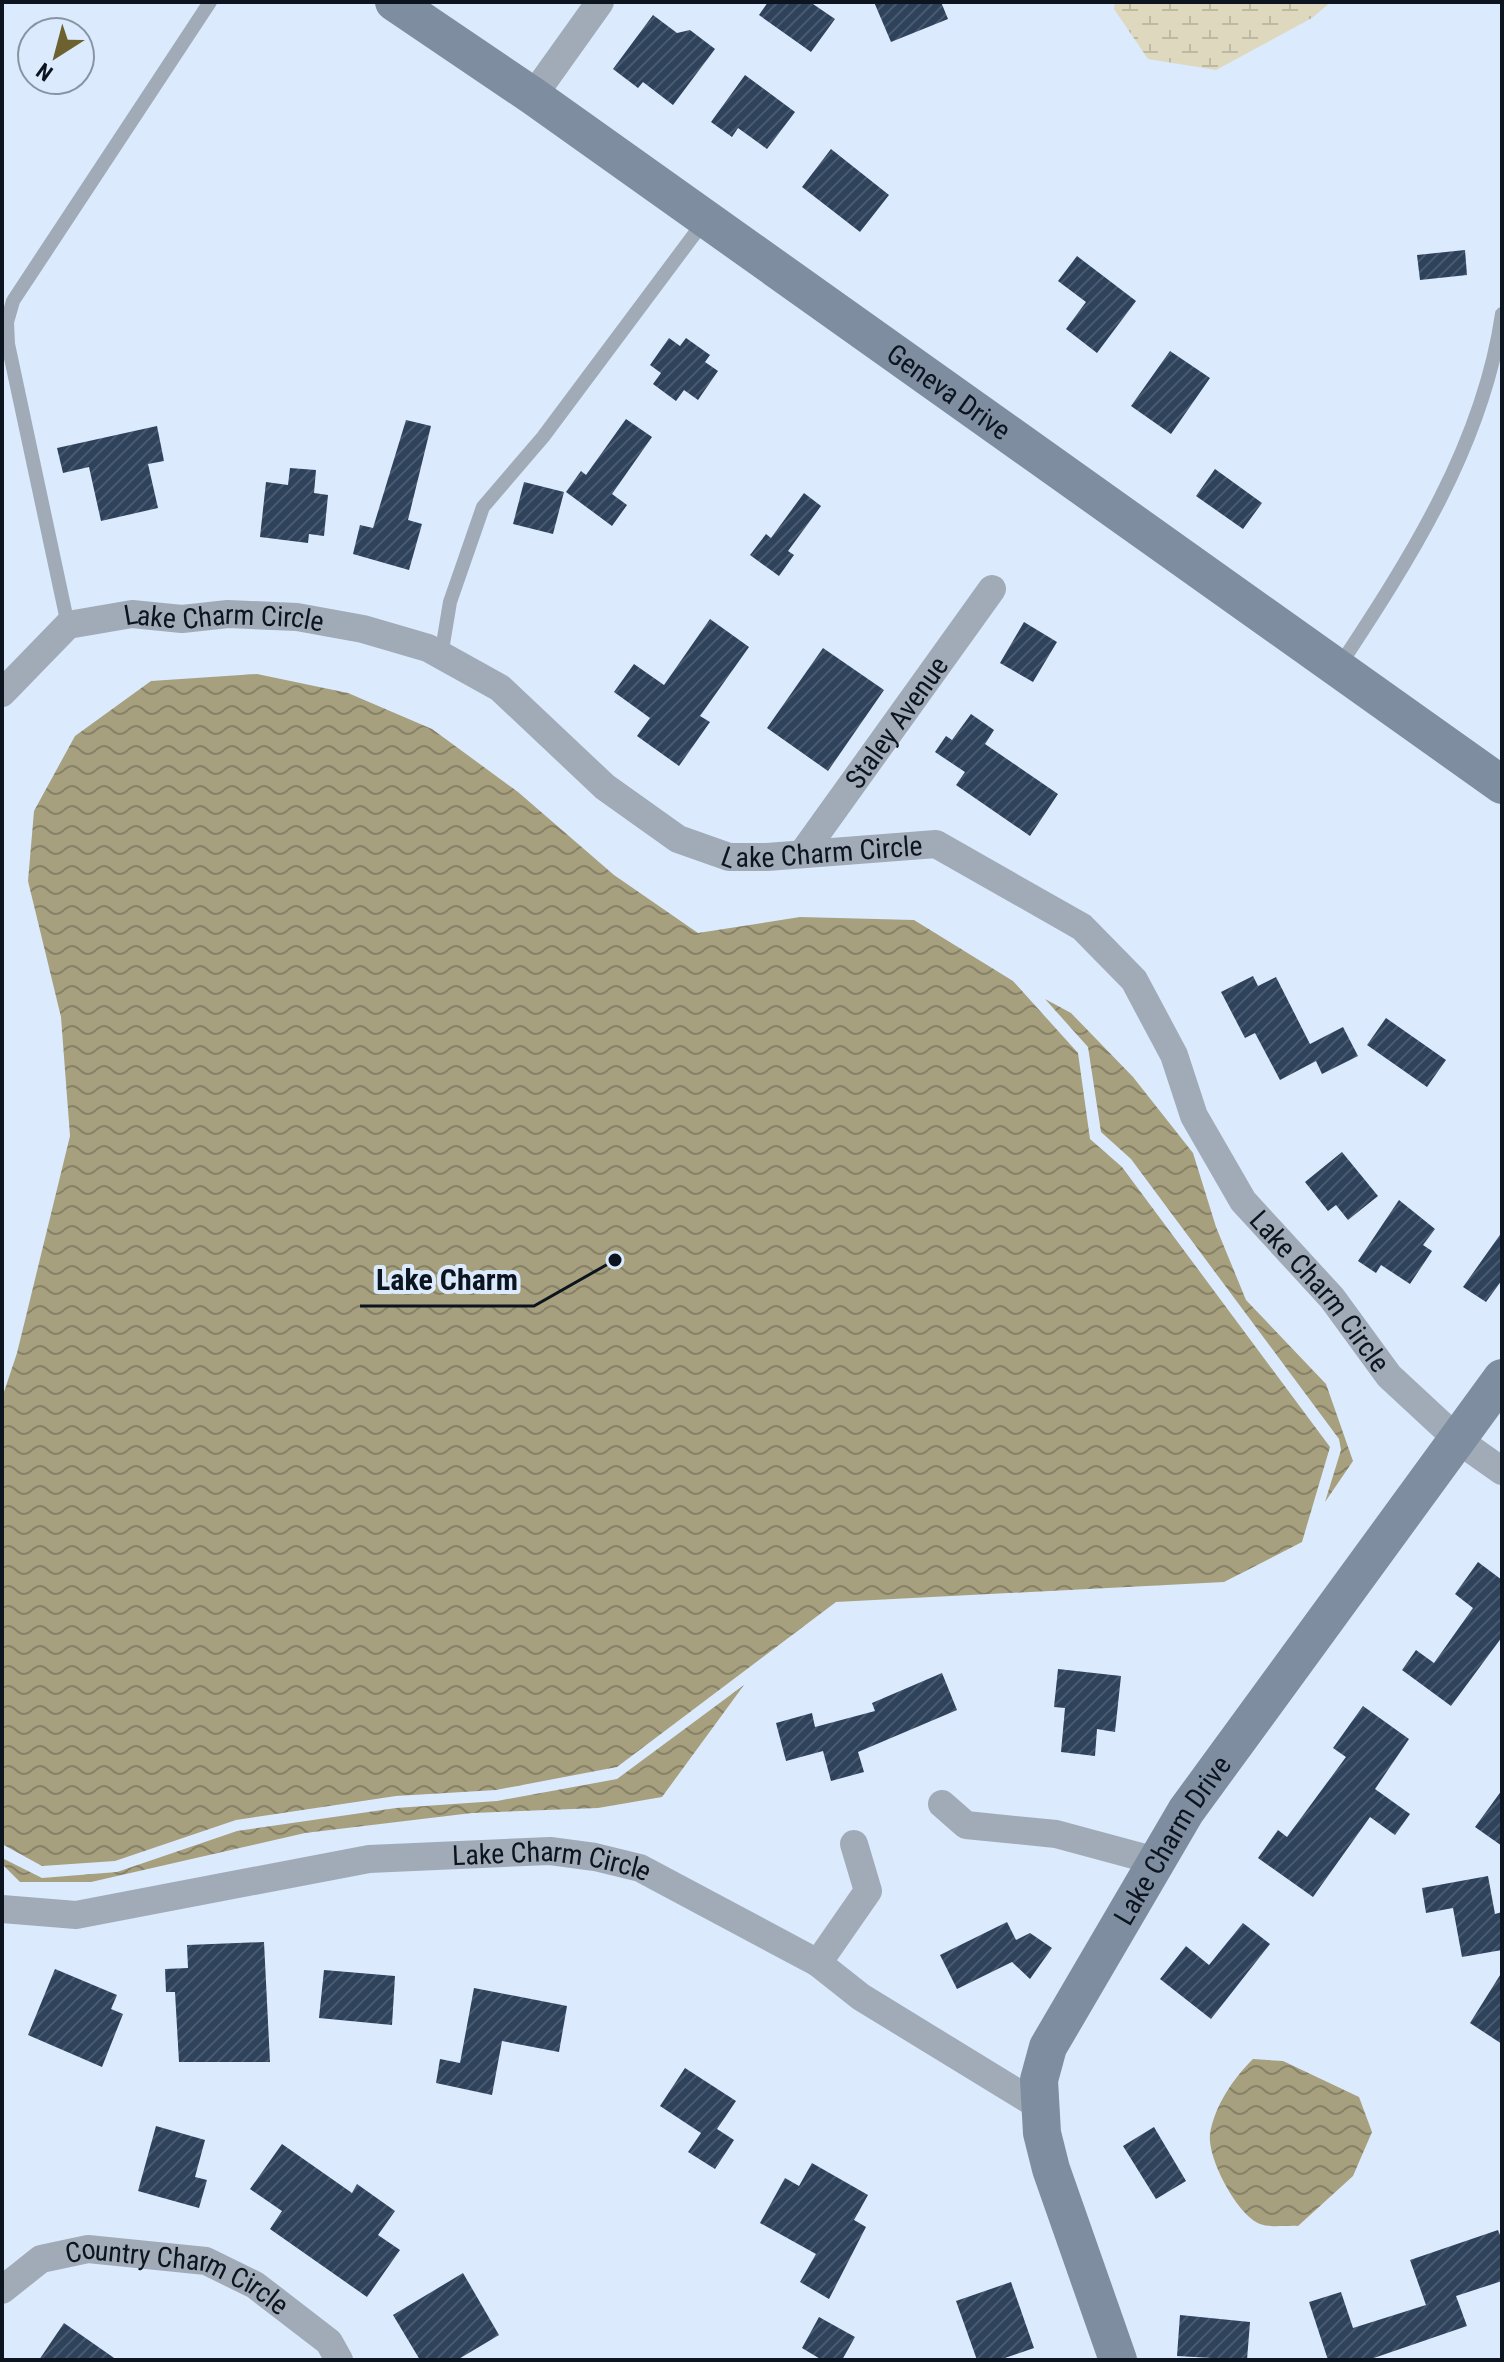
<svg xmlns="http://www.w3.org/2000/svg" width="1504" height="2362" viewBox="0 0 1504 2362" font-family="'Roboto Condensed',sans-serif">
<defs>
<pattern id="wetland-marsh" width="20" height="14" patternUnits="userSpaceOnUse" patternTransform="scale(2)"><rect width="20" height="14" fill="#ded9be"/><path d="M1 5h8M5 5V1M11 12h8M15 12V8" fill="none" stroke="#bdb9a3"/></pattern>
<pattern id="water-waves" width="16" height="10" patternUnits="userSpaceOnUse" patternTransform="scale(2)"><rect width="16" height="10" fill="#a7a07e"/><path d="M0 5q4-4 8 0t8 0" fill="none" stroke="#868167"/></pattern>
<pattern id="building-hatch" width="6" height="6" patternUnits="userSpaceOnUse" patternTransform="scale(2)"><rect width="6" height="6" fill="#2e425b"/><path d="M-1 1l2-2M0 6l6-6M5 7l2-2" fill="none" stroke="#495a6e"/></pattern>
</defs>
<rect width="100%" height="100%" fill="#dbeafd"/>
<path fill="url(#wetland-marsh)" d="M1115 2H1331L1312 18 1216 70 1148 59 1114 9Z"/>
<path fill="url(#water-waves)" d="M257 674 348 693 432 729 518 792 614 875 698 933 800 917 914 920 1013 981 1078 1053 1090 1139 1122 1167 1330 1447 1302 1542 1224 1582 836 1602 617 1767 496 1790 396 1796 236 1820 115 1861 42 1866 2 1844V1398L17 1353 70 1136 61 1017 28 881 34 811 75 736 151 681Z
M1045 999 1071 1013 1133 1077 1193 1153 1216 1227 1246 1300 1326 1384 1353 1461 1325 1502 1341 1450 1339 1439 1131 1159 1101 1132 1088 1047Z
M744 1685 662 1797 598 1808 472 1813 305 1833 91 1882H20L2 1864V1858L42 1878 117 1872 237 1831 396 1808 497 1801 617 1779Z
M1253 2059 1283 2061 1359 2097 1372 2132 1353 2176 1298 2226C1287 2225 1270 2228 1260 2224 1237 2215 1207 2158 1210 2134 1215 2105 1233 2079 1253 2059Z"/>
<path fill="url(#building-hatch)" d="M768 2H810L835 19 811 52 759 15Z
M874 2H941L948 19 891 42Z
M653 15 677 33 690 30 715 49 673 105 643 82 638 88 613 69Z
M745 75 795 112 767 149 738 128 732 137 711 122Z
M831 149 889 195 860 232 802 187Z
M1465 250 1467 275 1420 280 1417 255Z
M1077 256 1136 301 1097 353 1066 329 1086 302 1058 281Z
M669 338 680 346 686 338 710 355 705 362 718 371 698 400 684 390 676 401 653 384 661 373 650 365Z
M1170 351 1210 378 1171 434 1131 406Z
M626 419 652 437 612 494 627 505 612 526 566 492 581 471 586 475Z
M406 420 431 426 408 520 422 524 409 570 353 554 360 525 373 528Z
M157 426 164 461 148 464 158 508 101 521 89 467 63 473 57 448Z
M290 468 316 470 314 493 328 495 324 536 309 534 308 543 260 537 266 482 288 485Z
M1215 469 1262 503 1243 529 1196 496Z
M524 482 564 492 553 534 513 524Z
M804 493 821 506 788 551 794 555 779 576 750 555 766 534 771 538Z
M710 619 749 647 700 716 710 722 679 766 637 736 650 718 614 692 634 664 664 685Z
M1024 622 1057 642 1033 682 1000 663Z
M823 648 884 690 828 771 767 728Z
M971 714 994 730 985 744 1058 794 1030 836 956 785 965 772 935 752 946 736 952 740Z
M1253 976 1258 986 1276 977 1310 1044 1343 1027 1358 1056 1322 1074 1316 1061 1280 1080 1255 1033 1245 1038 1221 992Z
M1386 1018 1446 1060 1427 1087 1367 1045Z
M1342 1152 1378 1196 1348 1220 1336 1205 1328 1211 1305 1182Z
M1399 1200 1435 1229 1423 1245 1432 1251 1410 1284 1381 1265 1376 1273 1358 1261Z
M1502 1232V1280L1486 1302 1463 1287Z
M1478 1562 1502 1580V1637L1451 1706 1402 1670 1416 1650 1434 1663 1473 1608 1455 1594Z
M1058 1669 1121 1676 1115 1732 1097 1729 1095 1756 1061 1752 1065 1708 1054 1707Z
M942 1673 957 1710 858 1752 864 1772 831 1781 823 1751 786 1761 776 1723 812 1713 815 1727 875 1711 872 1703Z
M1363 1706 1409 1739 1375 1789 1410 1814 1395 1835 1370 1817 1313 1897 1258 1858 1278 1830 1287 1837 1346 1757 1333 1748Z
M1502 1790V1846L1475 1827Z
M1488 1876 1495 1914 1502 1912V1950L1462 1957 1453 1908 1426 1913 1422 1888Z
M1007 1922 1016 1940 1030 1933 1052 1948 1030 1979 1012 1962 957 1989 940 1955Z
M1243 1923 1270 1944 1211 2019 1160 1979 1186 1946 1209 1965Z
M264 1942 270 2062H179L175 1992H166L165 1969 188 1968 187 1945Z
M55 1969 117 1995 111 2009 123 2014 102 2067 28 2035Z
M324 1970 395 1976 392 2025 319 2018Z
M1502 1972V2044L1470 2023Z
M474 1988 567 2006 559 2052 502 2041 492 2095 436 2083 440 2059 460 2063Z
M685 2068 736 2101 717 2129 734 2140 715 2169 688 2152 701 2133 660 2106Z
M156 2126 205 2140 195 2177 207 2180 199 2208 138 2191Z
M1154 2127 1186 2181 1156 2199 1123 2146Z
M282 2144 352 2193 357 2184 395 2211 378 2235 400 2250 367 2297 270 2229 282 2211 250 2189Z
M812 2163 868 2195 854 2220 866 2227 829 2299 800 2282 816 2254 760 2223 785 2178 799 2186Z
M1498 2230 1502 2240V2281L1456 2296 1467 2326 1368 2360H1328L1309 2302 1341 2292 1353 2328 1426 2305 1410 2260Z
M463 2273 499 2335 457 2360H420L393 2315Z
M1011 2282 1034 2348 999 2360H977L956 2301Z
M1180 2315 1250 2322 1247 2360 1177 2356Z
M819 2317 855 2337 842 2360H822L802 2348Z
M64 2323 117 2360H39Z"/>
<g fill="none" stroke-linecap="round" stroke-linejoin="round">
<path stroke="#a1abb8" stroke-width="14" d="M68 625 8 344 7 322 13 301 210 2
M441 656 450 602 483 507 543 437 705 220
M1338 668C1410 559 1483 445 1502 314"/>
<g stroke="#a1abb8" stroke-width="28">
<path d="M533 96 600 2"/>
<path id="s1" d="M2 693 68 625 132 614 182 619 228 614 297 617 363 629 428 648 500 688 605 787 678 839 729 857H767L936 844 1082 927 1134 980 1174 1055 1194 1116 1243 1201 1332 1298 1389 1376 1458 1440 1502 1471"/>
<path id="s2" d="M802 854 992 589"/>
<path d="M942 1804 966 1825 1056 1834 1156 1861"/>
<path id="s3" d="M2 1909 76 1915 369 1859 550 1851 595 1857 640 1868 818 1963 861 1997 1039 2106"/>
<path d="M818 1963 868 1891 854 1844"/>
<path id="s4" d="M2 2290 41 2259 88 2249 206 2261 255 2285 329 2342 339 2360"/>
</g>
<g stroke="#7e8ea0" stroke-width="38">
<path id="s5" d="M394 2 533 96 1502 785"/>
<path id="s6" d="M1118 2360 1051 2169 1042 2133 1039 2080 1048 2047 1186 1811 1502 1378"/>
</g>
</g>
<g text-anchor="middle" stroke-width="8" stroke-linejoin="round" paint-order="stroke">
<g font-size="28" fill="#0c141f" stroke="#dbeafd">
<text dy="10" stroke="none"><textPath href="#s5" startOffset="678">Geneva Drive</textPath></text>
<text dy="10" stroke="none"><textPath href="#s1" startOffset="252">Lake Charm Circle</textPath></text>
<text dy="10" stroke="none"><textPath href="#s2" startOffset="162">Staley Avenue</textPath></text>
<text dy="10" stroke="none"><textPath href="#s1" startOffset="924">Lake Charm Circle</textPath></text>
<text dy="10" stroke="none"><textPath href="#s1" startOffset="1646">Lake Charm Circle</textPath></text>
<text dy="10" stroke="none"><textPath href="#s6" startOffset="568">Lake Charm Drive</textPath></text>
<text dy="10" stroke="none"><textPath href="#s3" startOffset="556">Lake Charm Circle</textPath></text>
<text dy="10" stroke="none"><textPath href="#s4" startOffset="192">Country Charm Circle</textPath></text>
</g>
</g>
<path fill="none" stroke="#0c141f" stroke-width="3" d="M615 1260L534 1306H360"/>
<circle fill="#0c141f" stroke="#dbeafd" stroke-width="3" cx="615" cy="1260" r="8"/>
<g font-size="30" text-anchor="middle" font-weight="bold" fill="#0c141f" stroke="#dbeafd" stroke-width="8" stroke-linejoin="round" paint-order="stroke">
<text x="447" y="1290">Lake Charm</text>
</g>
<rect width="1504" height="2362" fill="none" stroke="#0c141f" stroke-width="8"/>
<g transform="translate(56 56) rotate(216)"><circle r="38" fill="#dbeafd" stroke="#8894a4" stroke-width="2"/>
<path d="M0-6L14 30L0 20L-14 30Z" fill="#6d622f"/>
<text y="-12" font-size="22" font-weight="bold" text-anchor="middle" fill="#0c141f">N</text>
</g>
</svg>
